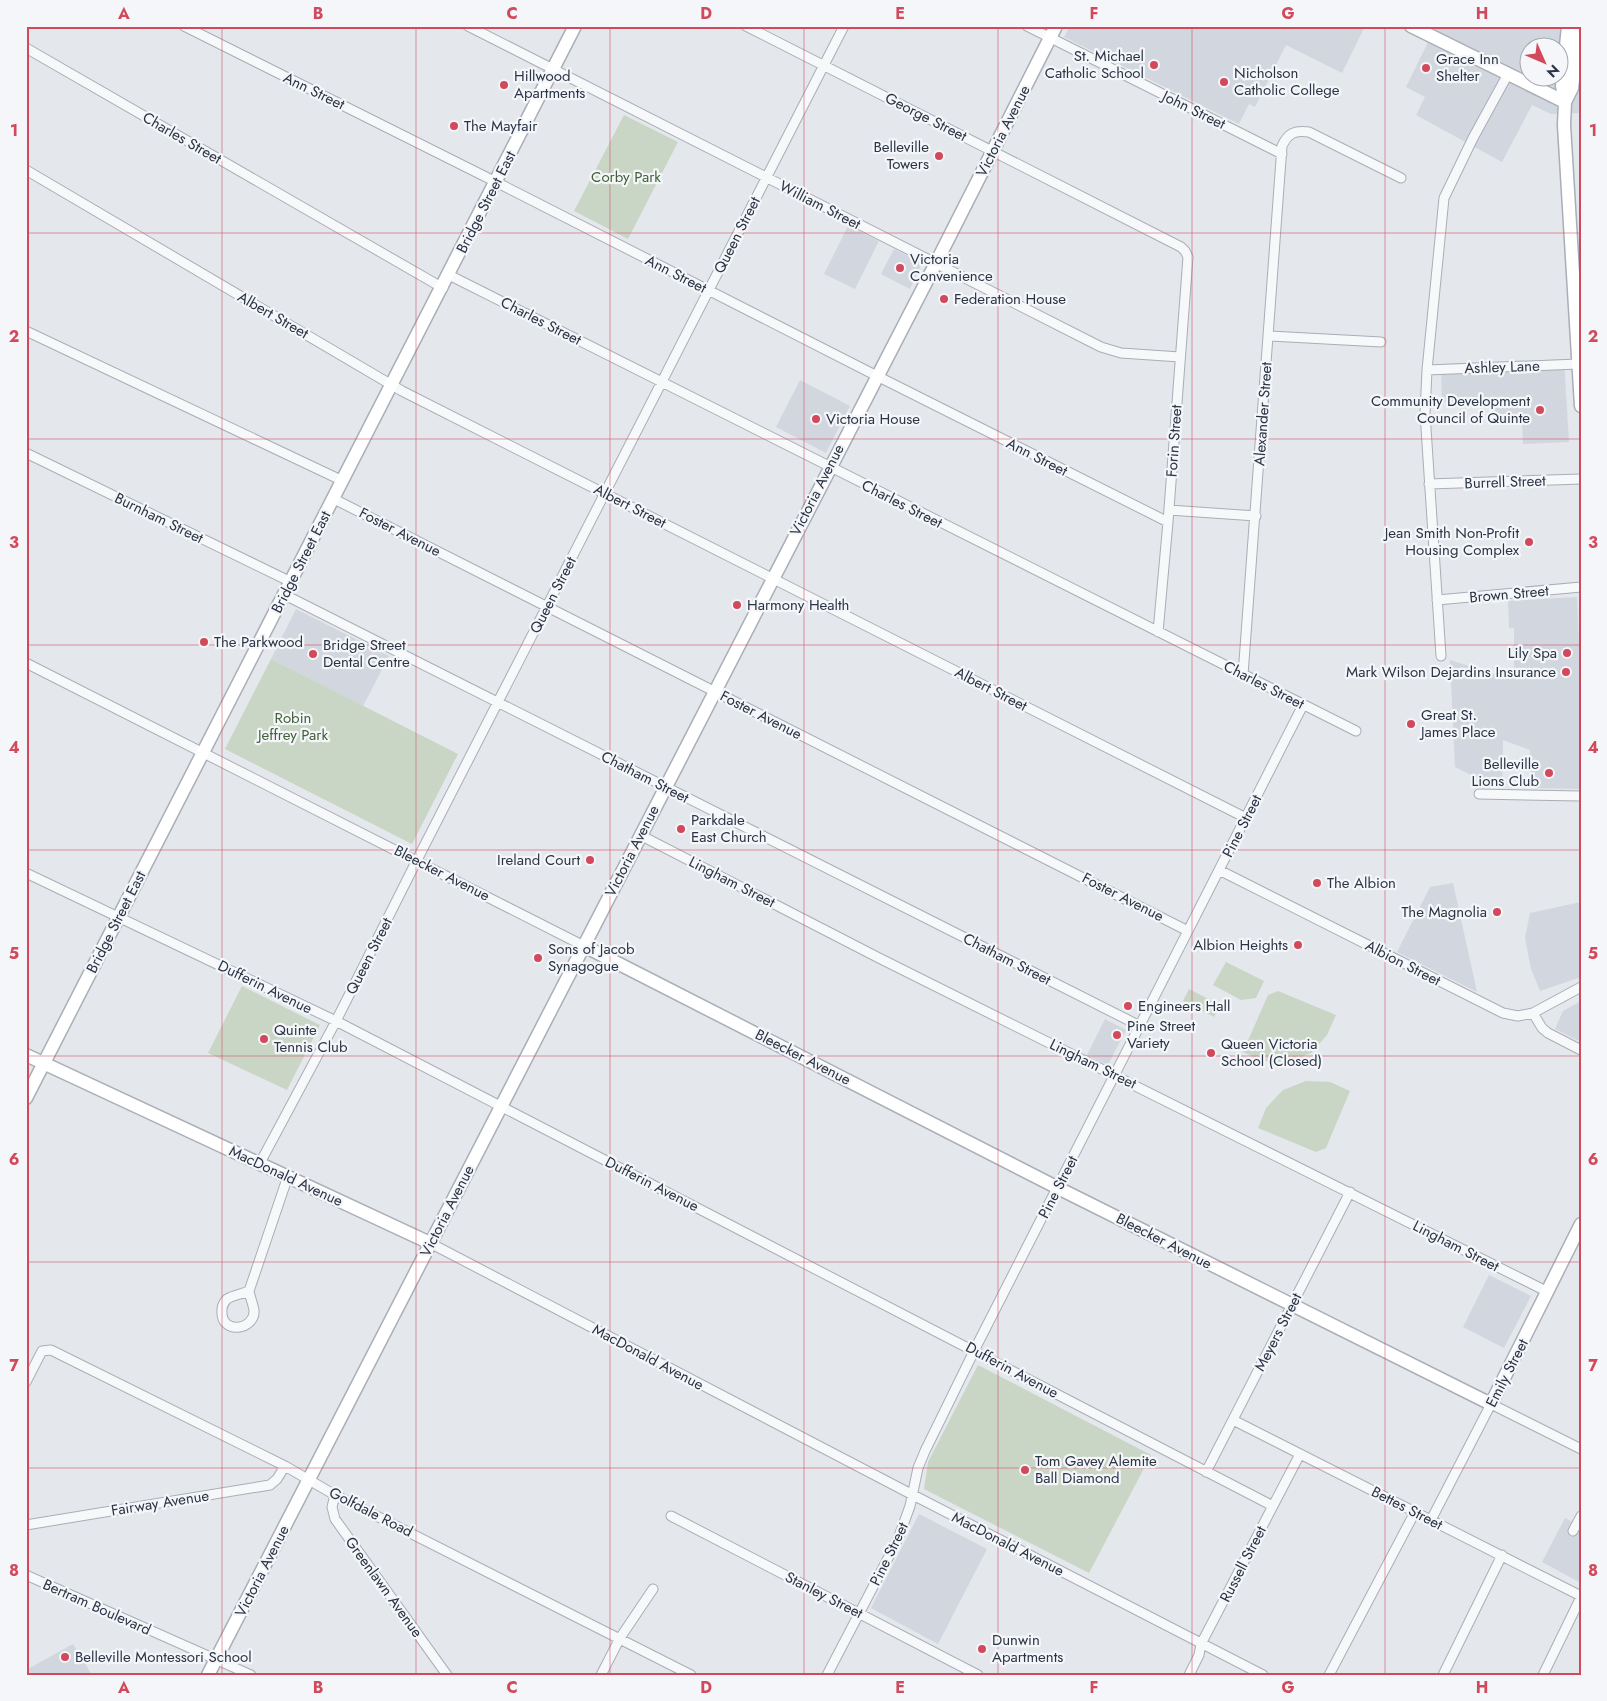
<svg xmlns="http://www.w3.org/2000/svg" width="1607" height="1701" viewBox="0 0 1607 1701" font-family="Jost,sans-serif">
<rect width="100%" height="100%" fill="#e4e7ec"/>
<path fill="#d2d6de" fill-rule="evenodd" d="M1070 26H1365L1342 73 1286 45 1255 107 1249 104 1239 124 1064 37Z
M1436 26H1581V113L1551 114 1532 105 1502 162 1416 115 1425 97 1406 87ZM1530 48H1560V78H1530Z
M848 226 879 241 855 289 824 274Z
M894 249 922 263 910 289 881 274Z
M1564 359 1569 442 1523 444 1522 424 1494 425 1493 400 1442 402 1441 364Z
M800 380 850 406 826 453 776 427Z
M1577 597 1581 703 1579 789 1531 788 1530 750 1503 740 1502 787H1495L1455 767 1450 660 1510 679 1514 667V628H1509L1508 601Z
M296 609 389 656 363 706 271 659Z
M1453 883 1477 992 1397 952 1430 887Z
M1581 902V977L1540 991 1531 969 1525 938 1530 913Z
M1581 1001V1042L1555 1029 1563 1011Z
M1105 1019 1126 1030 1108 1065 1087 1055Z
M1489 1275 1531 1296 1504 1348 1463 1327Z
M919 1514 987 1549 938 1644 871 1608Z
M1565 1518 1581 1526V1583L1542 1562Z
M73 1644 92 1675H28L26 1670Z"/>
<path fill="#c9d6c5" d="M624 115 678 142 628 239 574 211Z
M271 659 458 754 412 844 225 749Z
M1226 962 1264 981 1256 998 1241 1000 1213 985Z
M242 986 320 1025 287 1090 208 1053Z
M1189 989 1220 1005 1214 1017 1183 1001Z
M1278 991 1336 1015 1327 1035 1311 1053 1288 1062 1263 1061 1243 1052 1268 995Z
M1306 1081 1330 1082 1350 1091 1326 1148 1316 1152 1258 1128 1266 1108 1283 1090Z
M978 1365 1151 1455 1089 1573 924 1489 928 1462Z"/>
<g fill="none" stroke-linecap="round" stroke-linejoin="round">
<defs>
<path id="street" d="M184 26 496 182 877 376 1168 522
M468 26 1101 347 1121 353 1180 357
M746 26 1181 247 1185 251 1188 257 1168 522 1158 632
M1027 26 1282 154
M26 48 443 288
M26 170 402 391 1246 818
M449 275 1356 731
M26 331 343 481
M1269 336 1381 342
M1427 370 1578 364
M26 453 291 582
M1429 484 1581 479
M334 499 1188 931
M1169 510 1256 516
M285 595 1140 1026
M1437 600 1581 587
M1441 656 1425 413 1427 370 1444 198 1473 138 1508 74
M26 663 584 946
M1243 675 1282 146C1288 133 1295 130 1309 132L1401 178
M1479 794 1581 796
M640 835 879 958 1548 1292
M1219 870 1503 1013 1518 1016 1533 1013 1581 987
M26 873 336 1021 1273 1506
M1533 1013 1542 1028 1548 1033 1581 1050
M260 1163 336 1021 417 860 844 26
M430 1243 913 1495 1263 1675
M249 1291C250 1297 253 1304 254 1310 256 1330 220 1336 222 1310 222 1306 224 1302 227 1299 233 1295 242 1294 249 1291L288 1176
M26 1382 42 1351 51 1350 285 1466 335 1495 691 1675
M1233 1420 1581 1596
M1206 1472 1350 1192
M335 1495 332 1507 335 1519 447 1675
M671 1516 978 1675
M1431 1520 1491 1404 1581 1449
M26 1525 270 1485 277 1479 285 1466
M1573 1531 1581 1516
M26 1575 251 1675
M601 1675 620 1638 653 1589
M827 1675 898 1539 910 1506 918 1468 925 1451 977 1345 1303 705
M1189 1675 1199 1655 1201 1644 1300 1454
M1329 1675 1415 1512
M1443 1675 1502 1555
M1543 1675 1581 1597"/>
<path id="secondary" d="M1411 26 1565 102
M1568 26 1562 86 1565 102 1564 125 1581 406
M1565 102 1572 88 1580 26
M584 946 1064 1191 1491 1404 1581 1224
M26 1055 430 1243
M26 1098 575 26
M208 1675 936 263 1056 26"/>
</defs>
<use href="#street" stroke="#a9aeb7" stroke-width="11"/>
<use href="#secondary" stroke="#a9aeb7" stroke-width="15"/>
<use href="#street" stroke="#f7f8fa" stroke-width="9"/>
<use href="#secondary" stroke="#fff" stroke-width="12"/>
</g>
<path fill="none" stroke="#d1495b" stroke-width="1" stroke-opacity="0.55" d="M222 26V1675M416 26V1675M610 26V1675M804 26V1675M998 26V1675M1192 26V1675M1385 26V1675M26 233H1581M26 439H1581M26 645H1581M26 850H1581M26 1056H1581M26 1262H1581M26 1468H1581"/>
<g fill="#d1495b" stroke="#f4f6f9" stroke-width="2">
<circle cx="1154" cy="65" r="5"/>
<circle cx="1426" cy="68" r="5"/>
<circle cx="1224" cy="82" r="5"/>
<circle cx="504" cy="85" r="5"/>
<circle cx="454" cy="126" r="5"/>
<circle cx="939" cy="156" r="5"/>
<circle cx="900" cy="268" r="5"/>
<circle cx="944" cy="299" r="5"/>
<circle cx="1540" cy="410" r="5"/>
<circle cx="816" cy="419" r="5"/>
<circle cx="1529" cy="542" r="5"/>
<circle cx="737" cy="605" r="5"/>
<circle cx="204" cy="642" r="5"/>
<circle cx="1567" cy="653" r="5"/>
<circle cx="313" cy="654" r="5"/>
<circle cx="1566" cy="672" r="5"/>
<circle cx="1411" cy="724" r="5"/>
<circle cx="1549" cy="773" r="5"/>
<circle cx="681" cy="829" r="5"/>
<circle cx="590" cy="860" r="5"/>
<circle cx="1317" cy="883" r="5"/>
<circle cx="1497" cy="912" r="5"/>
<circle cx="1298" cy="945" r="5"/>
<circle cx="538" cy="958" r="5"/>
<circle cx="1128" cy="1006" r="5"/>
<circle cx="1117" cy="1035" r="5"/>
<circle cx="264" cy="1039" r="5"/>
<circle cx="1211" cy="1053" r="5"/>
<circle cx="1025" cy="1470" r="5"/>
<circle cx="982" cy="1649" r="5"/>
<circle cx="65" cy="1657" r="5"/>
</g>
<g text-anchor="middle" stroke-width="4.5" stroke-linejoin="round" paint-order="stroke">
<g font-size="15" fill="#2b3445" stroke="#f4f6f9" text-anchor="start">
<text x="1144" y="61" text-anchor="end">St. Michael<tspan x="1144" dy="17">Catholic School</tspan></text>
<text x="1436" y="64">Grace Inn<tspan x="1436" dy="17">Shelter</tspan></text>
<text x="1234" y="78">Nicholson<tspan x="1234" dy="17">Catholic College</tspan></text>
<text x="514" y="81">Hillwood<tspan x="514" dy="17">Apartments</tspan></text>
<text x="464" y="131">The Mayfair</text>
<text x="929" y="152" text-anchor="end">Belleville<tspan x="929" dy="17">Towers</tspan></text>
<text x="910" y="264">Victoria<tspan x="910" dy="17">Convenience</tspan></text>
<text x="954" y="304">Federation House</text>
<text x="1530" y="406" text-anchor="end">Community Development<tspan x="1530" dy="17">Council of Quinte</tspan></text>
<text x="826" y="424">Victoria House</text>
<text x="1519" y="538" text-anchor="end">Jean Smith Non-Profit<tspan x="1519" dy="17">Housing Complex</tspan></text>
<text x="747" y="610">Harmony Health</text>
<text x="214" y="647">The Parkwood</text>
<text x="323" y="650">Bridge Street<tspan x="323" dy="17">Dental Centre</tspan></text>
<text x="1557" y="658" text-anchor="end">Lily Spa</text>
<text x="1556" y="677" text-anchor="end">Mark Wilson Dejardins Insurance</text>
<text x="1421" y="720">Great St.<tspan x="1421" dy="17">James Place</tspan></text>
<text x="1539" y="769" text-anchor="end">Belleville<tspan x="1539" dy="17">Lions Club</tspan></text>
<text x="691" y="825">Parkdale<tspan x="691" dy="17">East Church</tspan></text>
<text x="580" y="865" text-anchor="end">Ireland Court</text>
<text x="1327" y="888">The Albion</text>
<text x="1487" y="917" text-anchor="end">The Magnolia</text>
<text x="1288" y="950" text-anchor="end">Albion Heights</text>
<text x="548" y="954">Sons of Jacob<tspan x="548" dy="17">Synagogue</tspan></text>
<text x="1138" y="1011">Engineers Hall</text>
<text x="1127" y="1031">Pine Street<tspan x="1127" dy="17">Variety</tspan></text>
<text x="274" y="1035">Quinte<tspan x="274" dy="17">Tennis Club</tspan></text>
<text x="1221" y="1049">Queen Victoria<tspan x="1221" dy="17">School (Closed)</tspan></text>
<text x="1035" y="1466">Tom Gavey Alemite<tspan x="1035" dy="17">Ball Diamond</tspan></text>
<text x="992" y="1645">Dunwin<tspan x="992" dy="17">Apartments</tspan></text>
<text x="75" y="1662">Belleville Montessori School</text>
</g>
<g font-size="15" fill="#2b3445" stroke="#f4f6f9">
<text transform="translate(314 91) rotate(26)" y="5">Ann Street</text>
<text transform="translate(1194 110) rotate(26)" y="5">John Street</text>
<text transform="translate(926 117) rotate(27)" y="5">George Street</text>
<text transform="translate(1003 131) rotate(-63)" y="5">Victoria Avenue</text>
<text transform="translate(182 138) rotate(30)" y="5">Charles Street</text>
<text transform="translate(486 202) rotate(-63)" y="5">Bridge Street East</text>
<text transform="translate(820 205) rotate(27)" y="5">William Street</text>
<text transform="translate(737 235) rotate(-63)" y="5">Queen Street</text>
<text transform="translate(676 274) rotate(27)" y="5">Ann Street</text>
<text transform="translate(273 315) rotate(30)" y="5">Albert Street</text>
<text transform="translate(541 321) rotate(27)" y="5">Charles Street</text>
<text transform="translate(1502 367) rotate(-2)" y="5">Ashley Lane</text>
<text transform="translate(1263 414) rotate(-86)" y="5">Alexander Street</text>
<text transform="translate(1174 441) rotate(-86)" y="5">Forin Street</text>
<text transform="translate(1037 457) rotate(27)" y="5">Ann Street</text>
<text transform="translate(1505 482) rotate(-2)" y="5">Burrell Street</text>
<text transform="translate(817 490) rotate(-63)" y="5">Victoria Avenue</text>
<text transform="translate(902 504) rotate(27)" y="5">Charles Street</text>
<text transform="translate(630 506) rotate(27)" y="5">Albert Street</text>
<text transform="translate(159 518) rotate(26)" y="5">Burnham Street</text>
<text transform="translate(400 532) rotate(27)" y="5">Foster Avenue</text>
<text transform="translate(301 562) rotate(-63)" y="5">Bridge Street East</text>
<text transform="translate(1509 594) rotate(-5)" y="5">Brown Street</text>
<text transform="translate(553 595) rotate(-63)" y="5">Queen Street</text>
<text transform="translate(1264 685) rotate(27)" y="5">Charles Street</text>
<text transform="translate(991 689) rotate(27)" y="5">Albert Street</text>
<text transform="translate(761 715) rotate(27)" y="5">Foster Avenue</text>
<text transform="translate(645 777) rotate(27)" y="5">Chatham Street</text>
<text transform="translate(1242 826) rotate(-63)" y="5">Pine Street</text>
<text transform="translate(632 851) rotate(-63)" y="5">Victoria Avenue</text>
<text transform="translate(442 873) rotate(27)" y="5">Bleecker Avenue</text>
<text transform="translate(732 882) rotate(27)" y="5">Lingham Street</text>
<text transform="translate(1123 897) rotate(27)" y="5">Foster Avenue</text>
<text transform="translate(116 922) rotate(-63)" y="5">Bridge Street East</text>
<text transform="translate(369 956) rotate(-63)" y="5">Queen Street</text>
<text transform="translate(1007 959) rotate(27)" y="5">Chatham Street</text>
<text transform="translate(1403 963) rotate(27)" y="5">Albion Street</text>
<text transform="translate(265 987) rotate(26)" y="5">Dufferin Avenue</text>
<text transform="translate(803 1057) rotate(27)" y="5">Bleecker Avenue</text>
<text transform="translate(1093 1064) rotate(26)" y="5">Lingham Street</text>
<text transform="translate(286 1176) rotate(25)" y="5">MacDonald Avenue</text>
<text transform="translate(652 1184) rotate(27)" y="5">Dufferin Avenue</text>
<text transform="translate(1058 1187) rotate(-63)" y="5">Pine Street</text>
<text transform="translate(447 1211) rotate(-63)" y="5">Victoria Avenue</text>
<text transform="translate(1164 1241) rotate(27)" y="5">Bleecker Avenue</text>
<text transform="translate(1456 1246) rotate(27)" y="5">Lingham Street</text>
<text transform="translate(1278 1332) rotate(-63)" y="5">Meyers Street</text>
<text transform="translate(648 1357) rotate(28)" y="5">MacDonald Avenue</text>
<text transform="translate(1012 1370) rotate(28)" y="5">Dufferin Avenue</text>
<text transform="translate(1507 1373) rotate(-63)" y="5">Emily Street</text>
<text transform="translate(160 1503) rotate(-9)" y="5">Fairway Avenue</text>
<text transform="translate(1407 1508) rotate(27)" y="5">Bettes Street</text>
<text transform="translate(371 1512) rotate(27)" y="5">Golfdale Road</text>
<text transform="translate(1008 1544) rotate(27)" y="5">MacDonald Avenue</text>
<text transform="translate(889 1554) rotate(-64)" y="5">Pine Street</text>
<text transform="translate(1243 1564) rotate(-63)" y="5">Russell Street</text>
<text transform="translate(262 1571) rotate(-63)" y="5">Victoria Avenue</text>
<text transform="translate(384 1587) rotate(54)" y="5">Greenlawn Avenue</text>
<text transform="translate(824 1595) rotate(27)" y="5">Stanley Street</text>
<text transform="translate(97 1607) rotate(24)" y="5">Bertram Boulevard</text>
</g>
<g font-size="15" fill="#3f6138" stroke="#f4f6f9">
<text x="626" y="182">Corby Park</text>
<text x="293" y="723">Robin<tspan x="293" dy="17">Jeffrey Park</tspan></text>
</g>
</g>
<rect width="1607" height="1701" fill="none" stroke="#f4f6f9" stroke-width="55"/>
<g transform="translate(1544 62) rotate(135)"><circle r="24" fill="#f4f6f9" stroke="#a4a8b1"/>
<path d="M0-4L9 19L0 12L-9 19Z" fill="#d1495b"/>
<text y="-8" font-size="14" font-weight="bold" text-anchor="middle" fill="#2b3445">N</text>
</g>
<rect x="28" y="28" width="1552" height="1646" fill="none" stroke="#d1495b" stroke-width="2"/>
<g font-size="16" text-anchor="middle" font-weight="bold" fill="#d1495b">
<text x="124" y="19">A</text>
<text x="318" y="19">B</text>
<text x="512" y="19">C</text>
<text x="706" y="19">D</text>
<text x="900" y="19">E</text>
<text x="1094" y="19">F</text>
<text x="1288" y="19">G</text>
<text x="1482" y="19">H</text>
<text x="14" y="136">1</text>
<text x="1593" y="136">1</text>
<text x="14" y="342">2</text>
<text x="1593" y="342">2</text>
<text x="14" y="548">3</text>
<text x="1593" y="548">3</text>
<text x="14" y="753">4</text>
<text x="1593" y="753">4</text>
<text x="14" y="959">5</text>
<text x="1593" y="959">5</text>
<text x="14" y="1165">6</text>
<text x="1593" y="1165">6</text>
<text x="14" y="1371">7</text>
<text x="1593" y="1371">7</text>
<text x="14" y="1576">8</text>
<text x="1593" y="1576">8</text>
<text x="124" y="1693">A</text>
<text x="318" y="1693">B</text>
<text x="512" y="1693">C</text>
<text x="706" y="1693">D</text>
<text x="900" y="1693">E</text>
<text x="1094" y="1693">F</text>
<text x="1288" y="1693">G</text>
<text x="1482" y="1693">H</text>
</g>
</svg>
